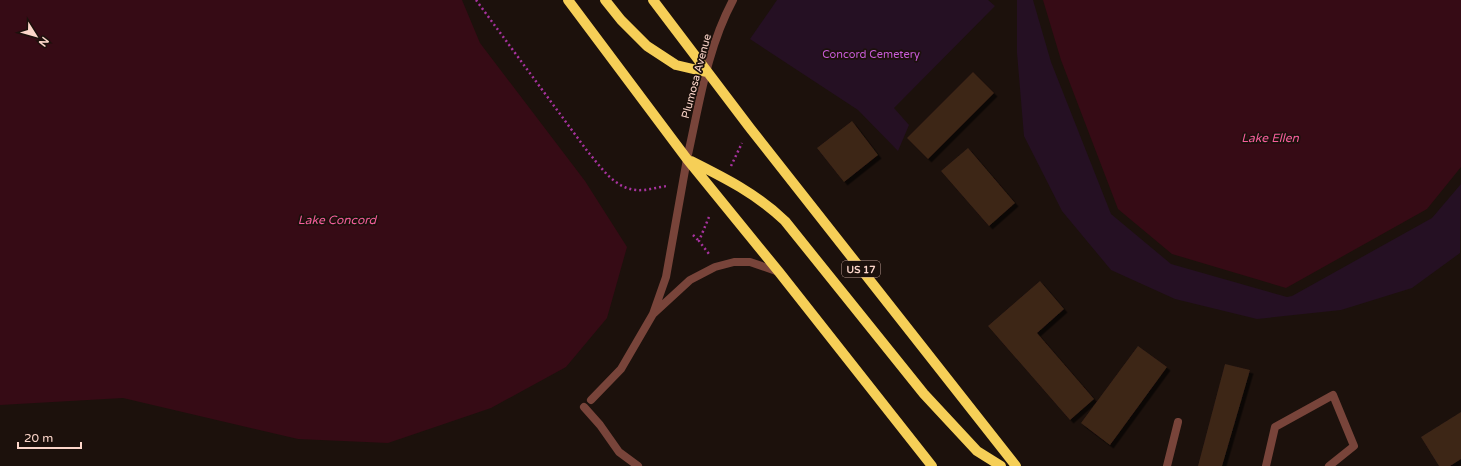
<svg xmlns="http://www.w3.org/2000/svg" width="1461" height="466" viewBox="0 0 1461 466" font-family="'Varela Round',sans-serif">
<defs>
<filter id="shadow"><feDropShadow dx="3.5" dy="3.5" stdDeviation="0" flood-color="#0009"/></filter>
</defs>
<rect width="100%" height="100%" fill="#1c110c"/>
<path fill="#251023" d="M777 0H988L995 6 894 108 909 125 898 151 858 110 750 39Z
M1017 0H1033L1051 62 1111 214 1171 264 1287 297 1292 296 1432 218 1461 184 1460 253 1412 288 1341 310 1257 319 1175 299 1111 270 1062 211 1024 136 1017 53Z"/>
<path fill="#360b15" d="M0 0H462L480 43 585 181 627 247 607 318 566 367 491 408 388 443 298 439 123 398 0 405Z
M1043 0H1461V167L1427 209 1286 288 1172 254 1118 209 1061 60Z"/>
<path fill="#3c2519" filter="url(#shadow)" d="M973 72 994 93 928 159 907 138Z
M852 121 878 155 844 182 817 148Z
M968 148 1015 203 989 226 941 171Z
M1040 281 1064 309 1037 333 1094 399 1070 420 988 326Z
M1138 346 1167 367 1110 445 1081 423Z
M1225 364 1250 370 1222 466H1198Z
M1461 412V459L1450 466H1439L1421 437Z"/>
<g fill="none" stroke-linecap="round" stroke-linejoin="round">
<path stroke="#a7339f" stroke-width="2.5" stroke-dasharray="2 3" stroke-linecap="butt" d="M476 0 588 152C601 167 614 188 636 190 646 191 658 187 667 186
M731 166 742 143
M709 217 699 241 709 254
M693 235 699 241"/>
<path stroke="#78443a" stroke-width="8" d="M653 314 690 280 715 267 734 262H750L779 272
M591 400 621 369 653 314 666 277 687 159
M584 407 600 425 619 452 638 466
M1167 466 1178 422
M1266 466 1275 427 1333 395 1354 446 1329 466"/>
<path stroke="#78443a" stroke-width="8" d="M687 159C699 106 707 48 733 0"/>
<path stroke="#f6cf57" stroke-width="10" d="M568 0 687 159 779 272 932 466
M605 0 621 20 647 46 676 65 706 72
M653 0 750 128 1016 466
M691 161C725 178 757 194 785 221L924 394 977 451 1001 466"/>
</g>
<g text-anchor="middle" stroke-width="3.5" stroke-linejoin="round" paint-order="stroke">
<rect fill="#1c110c" stroke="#b99b91" stroke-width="1" x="842" y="261" width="38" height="16" rx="3"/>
<g font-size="10" font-weight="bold" fill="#fcd6ca">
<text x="861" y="273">US 17</text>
</g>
<g font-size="11" fill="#c85bd7" stroke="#1c110c">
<text x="871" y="58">Concord Cemetery</text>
</g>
<g font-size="11" fill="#fcd6ca" stroke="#1c110c">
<text transform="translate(696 76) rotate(-75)" y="4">Plumosa Avenue</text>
</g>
<g font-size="12" font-style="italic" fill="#f65e9c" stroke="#1c110c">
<text x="1270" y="142">Lake Ellen</text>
<text x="337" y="224">Lake Concord</text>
</g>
</g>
<g transform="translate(36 36) rotate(127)" stroke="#1c110c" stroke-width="3" paint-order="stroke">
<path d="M0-3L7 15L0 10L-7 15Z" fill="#fcd6ca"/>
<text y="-6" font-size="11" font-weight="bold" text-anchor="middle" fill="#fcd6ca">N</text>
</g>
<path d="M18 442v6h63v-6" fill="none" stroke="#fcd6ca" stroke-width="2"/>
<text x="24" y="442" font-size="12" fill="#fcd6ca" stroke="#1c110c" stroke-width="3" paint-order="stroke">20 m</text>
</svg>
